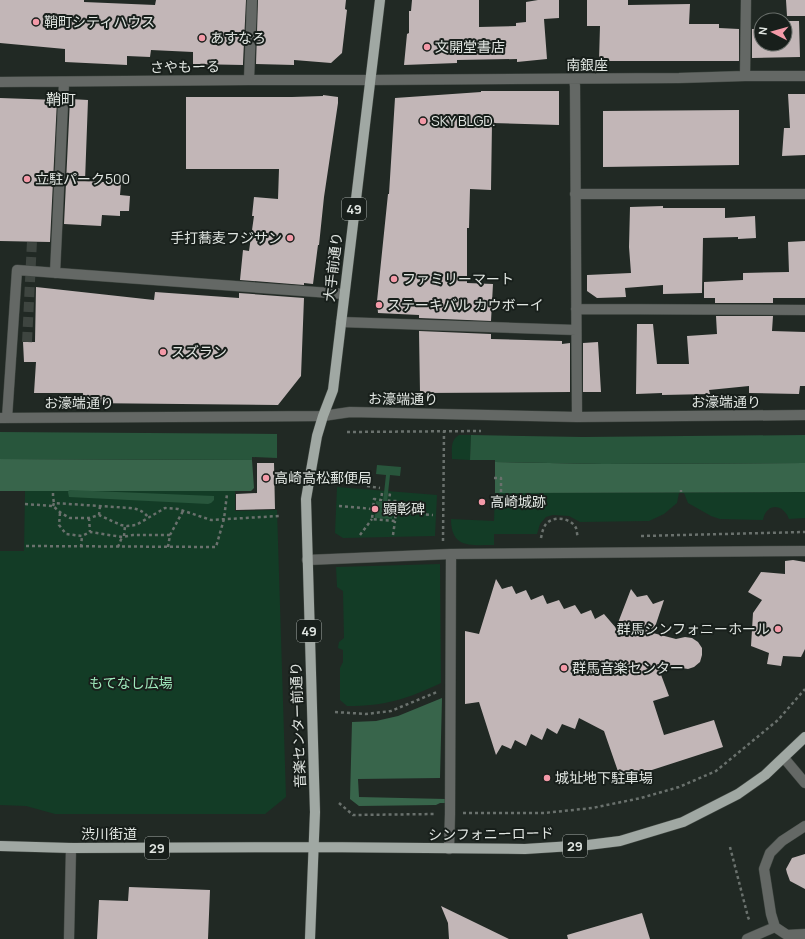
<svg xmlns="http://www.w3.org/2000/svg" width="805" height="939" viewBox="0 0 805 939" font-family="Manrope,'Noto Sans JP',sans-serif">
<rect width="100%" height="100%" fill="#212924"/>
<path fill="#133c26" d="M459 435H471L470 460 452 459C452 450 450 440 459 435Z
M337 487 437 495 435 536 343 538 335 533Z
M25 491H235V511L277 510 286 797 265 814H55L26 806 0 805V551H24Z
M805 492V518L789 519C783 503 766 503 763 520L720 519 711 516 688 503 684 493H679L677 503 664 514 649 521 580 522 569 516 553 515 546 517 540 524 537 534H494V545C471 545 451 549 451 519L494 521 495 493Z
M440 564 441 683C407 699 386 706 347 706L340 700V668L343 662V650L338 648 339 642 344 638 343 591 337 587 336 567Z"/>
<path fill="#38654b" d="M0 459 252 460 254 488 251 491H0Z
M495 462 603 464 805 463V492L495 493Z
M442 698 440 778 358 779 359 797 446 799V803H440L436 805 359 806 350 799 352 722 376 721 398 716Z"/>
<path fill="#28563c" d="M0 432 277 434V458L252 457V460L0 459Z
M471 435 583 437 805 435V463L603 464 495 462V460H470Z
M377 465 401 467 400 476 390 475 387 502 394 503 392 519 375 518 376 501 383 502 386 475 376 474Z
M69 490 214 496V500L211 503 208 504 69 497 68 492Z"/>
<path fill="#c2b6b7" d="M0 0H84V2L155 5 156 0H246L243 63V65L193 64V52L151 50 150 57 127 56V65L65 62V49L0 43Z
M258 0H346L345 9 347 10 342 53 331 63 294 60V65L256 64Z
M412 0H479V27L516 26V23L526 22V2L538 0H559V18L544 19 547 59 517 62V59L457 60V63L404 65 407 34 409 33V11H411Z
M587 0H628V5L690 4 689 24H719V28L739 29V61H599L600 26H587Z
M786 0H805V16H787Z
M785 21H799L800 57 752 58V29H756V22H761V44H785Z
M481 91H559V125L492 123 491 190 470 189 469 228H467V283L493 284 491 321 419 318V315L378 313 377 301 388 194H389L395 98 481 92Z
M788 94H805V155L782 156 784 128H790Z
M323 95 338 97V103L324 197 319 245H318L313 284 304 283V285L240 280 243 250 249 251 254 216H252L254 197 278 199 279 169H186V97H292L323 96Z
M0 98 57 100 50 242 0 241Z
M70 99 88 100 85 181 121 183 120 195 130 196 129 211H120V216L102 215 101 226 64 224Z
M739 110V165L603 167V111Z
M663 206V208H725V218L755 216 756 238 738 239V237L703 238 702 293 663 294V285L625 288 626 297 597 298 587 291V275L631 273 629 247 630 207Z
M805 241V298H773V303H715V298H704V282L743 280V273L789 272 788 242Z
M36 287 154 300 155 292 239 298V293L304 298 301 376 278 405 82 403 83 393H34L36 362H24L23 342H35Z
M716 316H773L772 331 805 332V386H800L799 394 749 393V386L709 390 710 394 662 395V393L636 394 637 324H653L657 364H689L687 336 717 334Z
M419 331 491 334V339L562 341V344L570 343V392L420 393Z
M598 342 601 392H583V343Z
M257 463H274L275 509 236 510V494L257 493Z
M793 560 805 562V649L801 657 783 656 781 666 767 664 769 653 751 646 753 613 762 600 748 592 761 572 785 574V561Z
M496 579 502 589 512 586 516 594 526 590 531 600 543 595 547 604 559 600 564 609 575 605 581 614 591 610 595 619 604 614 616 628 631 589 637 597 647 595 653 604 664 600 653 633 676 639 685 637 692 638 698 642 702 648V655L700 662 694 667 688 669 657 664 669 696 653 701 664 735 714 720 723 747 621 780 604 731 579 718 575 729 562 724 557 734 547 728 542 740 531 734 526 746 515 740 511 749 502 745 496 755 479 702 465 704V631L479 634Z
M805 854V889L790 881 787 873 786 869 792 858Z
M129 887 210 890 208 939H97L99 900 128 901Z
M441 906 509 939H449L448 923Z
M642 913 650 939H568L567 935Z"/>
<g fill="none" stroke-linecap="round" stroke-linejoin="round">
<path stroke="#3e4540" stroke-width="10" stroke-dasharray="10 5" stroke-linecap="butt" d="M27 342 32 241"/>
<defs>
<path id="minor" d="M745 76 746 0
M574 79 575 86 577 417
M249 80 252 0
M0 82 249 80H369L679 78 745 76H805
M575 194H805
M55 273 64 83
M576 309 805 310
M341 322 576 330
M0 418 323 416 350 412 577 417 805 415
M7 418 17 270 344 294
M307 560 451 554 805 551
M784 758 805 783
M805 826 782 841 770 853 764 869 771 914 775 927 787 935 805 934
M449 849 450 814 451 554
M69 939 71 848
M747 939 775 927"/>
<path id="major" d="M0 846 71 848 314 847 525 849 588 845 620 841 683 822 738 794 765 775 805 737
M310 939 315 812 306 499 317 436 323 416 333 390 380 0"/>
</defs>
<use href="#minor" stroke="#404742" stroke-width="11"/>
<use href="#major" stroke="#404742" stroke-width="11"/>
<path stroke="#6a716d" stroke-width="2.5" stroke-dasharray="3 3" stroke-linecap="butt" d="M347 432 481 431
M494 478H501V495
M367 486 380 488
M681 490V492
M53 493V497L54 503
M382 493 381 500 374 499 372 519 395 521 397 501H389L390 493
M25 504 53 506 61 513 70 518H89L99 515 121 525 127 526 136 525 165 508 178 509 211 520 279 516
M53 506 54 503 130 508C139 509 143 511 149 518
M339 506 373 509
M396 512 433 515
M60 513 59 525 66 534 82 536 90 532 122 537 133 535H170
M99 515 100 506
M89 518 90 532
M360 535 372 519
M393 535 395 521
M124 536 125 526
M641 536 805 532
M541 538C542 533 543 528 546 524 554 515 571 518 576 528 577 531 577 535 578 538
M443 541 444 431
M26 546 216 547 224 519 227 494
M81 547 82 536
M118 547 122 537
M168 547 170 535 183 511
M335 712 366 714 391 711 437 692
M339 803 353 815 436 814
M463 813H544L592 808 641 798 679 787 716 771 778 720 805 689
M730 847 748 917 750 922"/>
<use href="#minor" stroke="#646865" stroke-width="10"/>
<use href="#major" stroke="#a0a8a3" stroke-width="10"/>
</g>
<g fill="#f39aa8" stroke="#181f1b" stroke-width="1.5">
<circle cx="36" cy="22" r="4"/>
<circle cx="202" cy="38" r="4"/>
<circle cx="427" cy="47" r="4"/>
<circle cx="423" cy="121" r="4"/>
<circle cx="27" cy="179" r="4"/>
<circle cx="290" cy="238" r="4"/>
<circle cx="394" cy="279" r="4"/>
<circle cx="379" cy="305" r="4"/>
<circle cx="163" cy="352" r="4"/>
<circle cx="266" cy="478" r="4"/>
<circle cx="482" cy="502" r="4"/>
<circle cx="375" cy="509" r="4"/>
<circle cx="778" cy="629" r="4"/>
<circle cx="564" cy="668" r="4"/>
<circle cx="547" cy="778" r="4"/>
</g>
<g text-anchor="middle" stroke-width="4" stroke-linejoin="round" paint-order="stroke">
<g fill="#181f1b" stroke="#a4aaa6" stroke-width="1">
<rect x="342" y="198" width="24" height="22" rx="3"/>
<rect x="297" y="620" width="24" height="22" rx="3"/>
<rect x="563" y="835" width="24" height="22" rx="3"/>
<rect x="145" y="837" width="24" height="22" rx="3"/>
</g>
<g font-size="13" font-weight="bold" fill="#e0e5e1">
<text x="354" y="214">49</text>
<text x="309" y="636">49</text>
<text x="575" y="851">29</text>
<text x="157" y="853">29</text>
</g>
<g font-size="14" fill="#e0e5e1" stroke="#181f1b" text-anchor="start">
<text x="44" y="27">鞘町シティハウス</text>
<text x="210" y="43">あすなろ</text>
<text x="435" y="52">文開堂書店</text>
<text x="431" y="126">SKY BLGD.</text>
<text x="35" y="184">立駐パーク500</text>
<text x="282" y="243" text-anchor="end">手打蕎麦フジサン</text>
<text x="402" y="284">ファミリーマート</text>
<text x="387" y="310">ステーキバル カウボーイ</text>
<text x="171" y="357">スズラン</text>
<text x="274" y="483">高崎高松郵便局</text>
<text x="490" y="507">高崎城跡</text>
<text x="383" y="514">顕彰碑</text>
<text x="770" y="634" text-anchor="end">群馬シンフォニーホール</text>
<text x="572" y="673">群馬音楽センター</text>
<text x="555" y="783">城址地下駐車場</text>
</g>
<g font-size="14" fill="#e0e5e1" stroke="#181f1b">
<text x="587" y="70">南銀座</text>
<text transform="translate(185 67) rotate(-1)" y="5">さやもーる</text>
<text transform="translate(333 267) rotate(-83)" y="5">大手前通り</text>
<text transform="translate(403 399) rotate(1)" y="5">お濠端通り</text>
<text x="726" y="407">お濠端通り</text>
<text x="79" y="408">お濠端通り</text>
<text transform="translate(298 725) rotate(-92)" y="5">音楽センター前通り</text>
<text x="109" y="839">渋川街道</text>
<text transform="translate(491 834) rotate(-1)" y="5">シンフォニーロード</text>
</g>
<g font-size="14" fill="#a0eabd" stroke="#181f1b">
<text x="131" y="688">もてなし広場</text>
</g>
<g font-size="15" fill="#e0e5e1" stroke="#181f1b">
<text x="61" y="105">鞘町</text>
</g>
</g>
<g transform="translate(773 32) rotate(276)"><circle r="19" fill="#181f1b" stroke="#686e6a"/>
<path d="M0-3L7 15L0 10L-7 15Z" fill="#f39aa8"/>
<text y="-6" font-size="11" font-weight="bold" text-anchor="middle" fill="#e0e5e1">N</text>
</g>
</svg>
